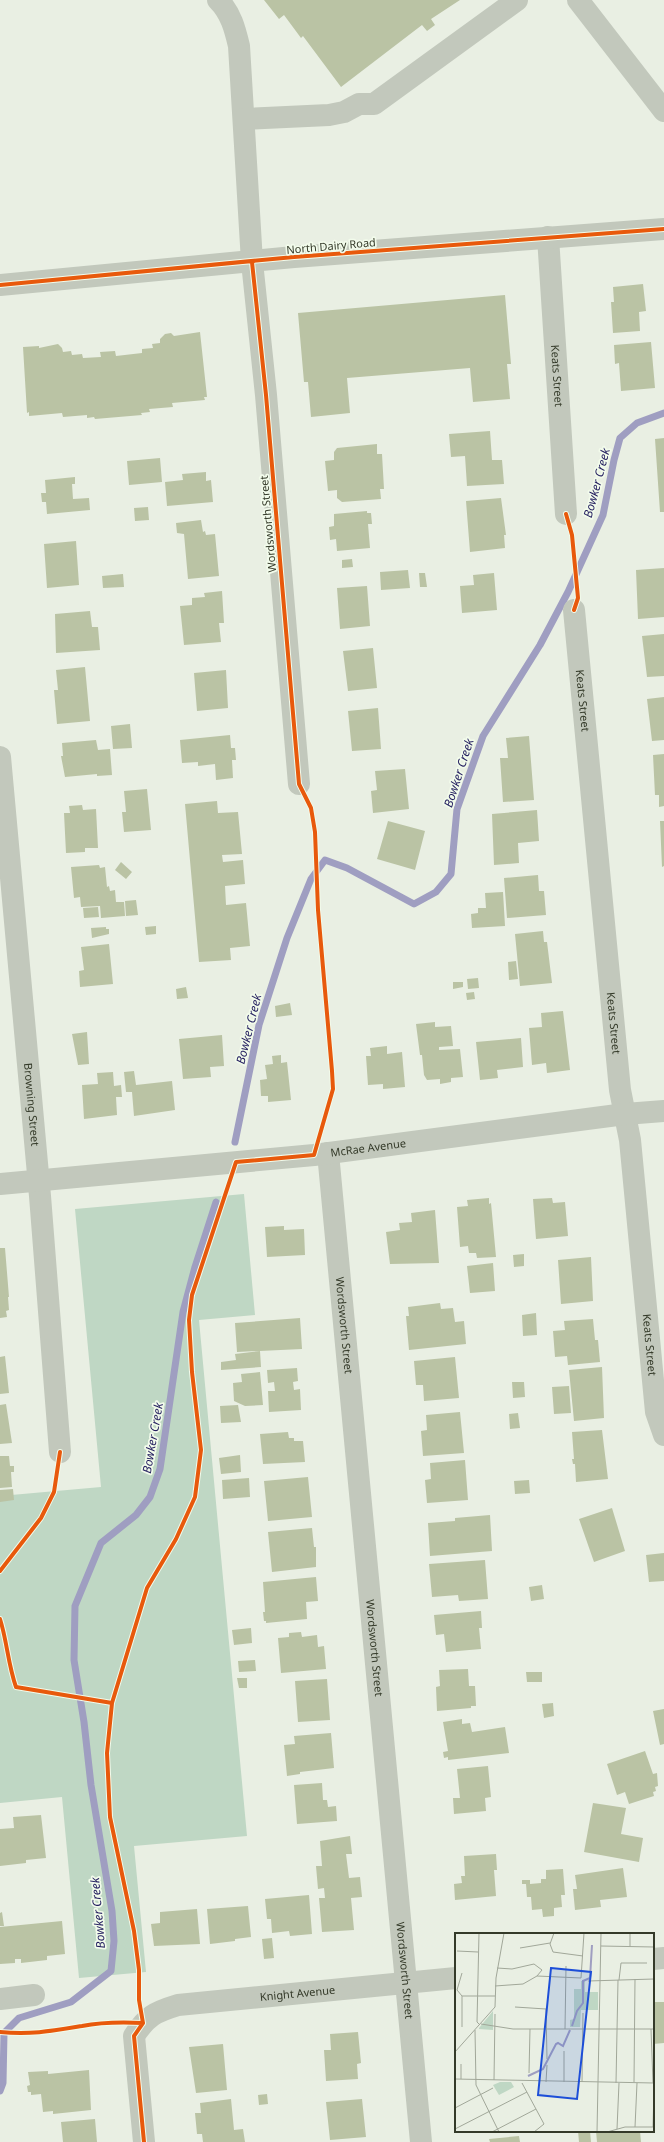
<svg xmlns="http://www.w3.org/2000/svg" width="664" height="2142" viewBox="0 0 664 2142" font-family="'Noto Sans',sans-serif">
<rect width="100%" height="100%" fill="#e9efe3"/>
<path fill="#bfd7c4" d="M244 1194 255 1315 199 1320 247 1836 134 1846 146 1972 79 1978 62 1797 0 1803V1496L101 1487 75 1209Z"/>
<g fill="none" stroke-linecap="round" stroke-linejoin="round">
<path stroke="#9f9ec1" stroke-width="7" d="M235 1142 259 1025 287 938 311 879 325 860 347 868 414 904 436 892 451 874 457 809 483 736 540 645 568 592 603 515 614 460 620 438 637 423 664 413
M0 2091 3 2083 4 2033 19 2018 71 2002 111 1971 114 1941 112 1911 91 1785 84 1722 74 1660 75 1606 101 1543 136 1515 150 1497 160 1469 183 1312 195 1267 216 1202"/>
</g>
<path fill="#bac3a4" d="M264 0H460L431 19 435 25 427 31 422 25 341 87 303 36 301 38 284 15 279 19Z
M643 284 646 311 639 312 640 331 613 333 611 302H614L613 287Z
M505 295 511 364H507L510 399 473 402 470 368 347 378 350 413 311 417 308 382H304L298 313Z
M200 332 207 397H204L205 400 172 403 173 407 149 409 150 412 141 413 142 415 95 419 94 417 87 418V415L63 417 62 413 29 416V412L27 413 23 347 39 346V348L58 344 62 348 63 352 71 351 72 355 82 354 83 358 101 357 100 352 115 351 116 356 142 353V349L153 348 152 344 160 343V339L165 334 171 333 174 336Z
M651 342 655 388 621 391 619 363 615 364 614 345Z
M490 431 492 460H502L504 484 467 486 465 456 451 457 449 434Z
M664 438V512H660L655 439Z
M377 444V454H382L384 489H380L381 499 342 502 337 498V490L328 491 325 461 334 460V452L337 448Z
M160 458 162 482 129 485 127 461Z
M206 472V481L211 480 213 502 167 506 165 482 183 480 182 474Z
M75 477V484H72L73 499 89 498 90 510 47 514 46 502H42L41 493H46L45 480Z
M501 498 506 535H504L505 548 470 552 466 501Z
M148 507 149 520 135 521 134 508Z
M367 511V513H371L372 524H368L370 548 337 551 336 539 330 540 329 527 334 526V514Z
M201 520 203 532 205 531 206 535 215 534 219 576 188 579 184 534 177 533 176 523Z
M76 541 79 585 47 588 44 544Z
M352 559 353 567 342 568V560Z
M664 568V617L638 619 636 570Z
M408 570 410 588 381 590 380 572Z
M419 573H425L427 587H420Z
M494 573 497 610 462 613 460 586 474 585 473 575Z
M123 574 124 587 103 588 102 576Z
M367 586 370 626 340 629 337 588Z
M222 591 224 623H219L221 642 184 645 180 606 192 605V598L205 597 204 593Z
M90 611 92 627H98L100 650 56 653 55 614Z
M664 634V676L647 677 642 636Z
M373 648 377 688 348 691 343 651Z
M85 667 90 721 57 724 54 690H58L56 670Z
M226 670 228 708 197 711 194 673Z
M664 697V740L652 741 647 699Z
M378 708 381 749 352 751 348 711Z
M130 724 132 748 113 749 111 726Z
M230 735 231 748H235L236 760H232L233 778 216 780 215 764 198 766V762L182 763 180 740Z
M529 736 534 800 503 802 500 758H508L506 738Z
M96 740 98 750 110 749 112 775 97 776V774L65 777 61 756H63L62 743Z
M664 754V806L659 807V795H655L653 755Z
M405 769 409 809 373 813 371 791 377 790 375 771Z
M147 789 151 830 124 832 122 812H126L124 791Z
M217 801 218 813 238 812 242 854 222 855 223 862 243 860 245 884 225 886 226 905 246 903 250 946 230 948 231 960 199 962 185 804Z
M82 805 83 810 96 809 98 848H85V852L66 853 64 813H70L69 806Z
M537 810 539 841 518 843 519 863 494 865 492 814Z
M388 821 425 831 415 870 377 859Z
M660 821H664V866L662 867Z
M121 862 132 872 126 879 115 870Z
M99 865 100 868 105 867 107 887 109 886 110 891 115 890 116 902H124L125 916 101 918 100 906 81 907 80 897 74 898 71 867Z
M538 875 539 891H544L546 915 507 918 504 878Z
M503 892 505 926 472 928 471 914 478 913V908H486L485 893Z
M136 900 138 915 126 916 125 901Z
M98 907 99 917 84 918 83 908Z
M156 926V934L146 935 145 927Z
M106 927V929H109V934L92 938 91 928Z
M543 931 544 942H547L552 983 520 986 515 934Z
M109 944 113 984 80 987 79 971 84 970 81 947Z
M516 961 518 979 509 980 508 962Z
M478 978 479 988 468 989 467 979Z
M453 982H463V987L453 989Z
M186 987 188 998 177 999 176 989Z
M474 992 475 999 467 1000 466 993Z
M290 1003 292 1015 276 1017 275 1006Z
M563 1011 570 1070 547 1073 546 1063 532 1065 529 1028 542 1027 541 1013Z
M435 1022V1027L451 1026 453 1046 439 1047V1050L460 1049 463 1077 451 1078V1082L440 1084V1079L427 1080 424 1075 422 1055H420L416 1024Z
M87 1032 89 1064 78 1065 72 1034Z
M222 1035 224 1066 210 1067 211 1077 183 1079 179 1039Z
M521 1038 523 1067 497 1070 498 1078 480 1080 476 1042Z
M387 1046V1054L402 1052 405 1087 383 1089V1084L368 1085 366 1056H371L370 1048Z
M281 1055V1063L287 1062 291 1100 268 1102V1096H261L260 1080 267 1079 265 1065 273 1064 272 1056Z
M134 1071 136 1085 172 1081 175 1110 134 1116 132 1092H126L124 1072Z
M113 1072 114 1086 121 1085 122 1097H116L117 1115 84 1119 82 1085 98 1084 97 1073Z
M489 1198V1204L491 1203 496 1257 477 1258 476 1253H469L468 1246 460 1247 457 1207 468 1206 467 1200Z
M552 1198 553 1203 565 1202 568 1236 536 1239 533 1199Z
M435 1210 439 1263 390 1264 386 1232 400 1230 399 1223 412 1222 411 1213Z
M284 1226V1230L304 1229 305 1255 267 1257 265 1227Z
M0 1248H5L9 1297H8L9 1310 6 1311 7 1317 0 1318Z
M524 1254V1266L514 1267 513 1255Z
M591 1257 593 1301 561 1304 558 1260Z
M493 1263 495 1291 470 1293 467 1266Z
M440 1303 441 1309 453 1308 455 1322 464 1321 466 1344 409 1350 406 1316H409L408 1307Z
M536 1313 537 1335 523 1336 522 1315Z
M300 1318 302 1349 237 1352 235 1323Z
M593 1319 595 1340H598L600 1362 568 1365 567 1356 555 1357 553 1331 565 1330 564 1321Z
M260 1351 261 1367 221 1370V1362L236 1360 235 1354Z
M5 1356 9 1393 0 1394V1357Z
M455 1357 459 1398 424 1401 423 1385H416L414 1361Z
M602 1367 604 1418 574 1421 569 1370Z
M297 1368 298 1381 293 1382 294 1390 300 1389 301 1410 269 1412 268 1391H275L274 1382 268 1383 267 1370Z
M260 1372 263 1405 245 1406 234 1401 233 1383 242 1382 241 1374Z
M512 1382H524L525 1397 513 1398Z
M569 1386 571 1413 554 1414 552 1387Z
M6 1404 12 1443 0 1444V1405Z
M238 1405 241 1422 221 1423 220 1406Z
M460 1412 464 1453 423 1456 421 1431 427 1430 426 1415Z
M518 1413 520 1428 510 1429 509 1414Z
M602 1430 608 1479 576 1482 575 1464H573L572 1459H574L572 1432Z
M288 1432 289 1438H294V1441H303L305 1462 263 1464 260 1434Z
M240 1455 241 1472 221 1474 219 1458Z
M0 1456H9L10 1466H14V1472H11L12 1487 0 1488Z
M465 1460 468 1500 427 1503 425 1480 431 1479 430 1463Z
M308 1477 312 1517 268 1521 264 1481Z
M249 1478 250 1497 223 1499 222 1480Z
M529 1480 530 1493 515 1494 514 1481Z
M13 1489 14 1500 0 1502V1490Z
M612 1508 625 1551 594 1562 579 1519Z
M490 1515 492 1551 430 1556 428 1523 455 1521V1518Z
M312 1528 314 1547H316V1567L272 1572 268 1532Z
M664 1553V1581L649 1582 646 1555Z
M485 1560 488 1599 459 1601 458 1595 432 1597 429 1564Z
M316 1577 318 1601 306 1602 307 1619 266 1623V1621H264L263 1612H265L263 1582Z
M542 1585 544 1599 531 1601 529 1587Z
M481 1611 482 1628H479L481 1649 446 1652 444 1634 436 1635 434 1615Z
M251 1628 252 1643 234 1645 232 1630Z
M301 1632 302 1637 317 1635 318 1647 324 1646 326 1669 281 1673 278 1638 289 1637V1633Z
M255 1660 256 1671 239 1672 238 1661Z
M468 1669 469 1686H475L476 1706H471V1708L437 1711 436 1687 440 1686 439 1670Z
M526 1672H542V1682H527Z
M237 1678H247V1688H239Z
M327 1679 330 1720 298 1722 295 1681Z
M553 1703 554 1716 544 1718 542 1704Z
M664 1709V1744L660 1745 653 1711Z
M462 1719V1724L470 1723 472 1732 505 1727 509 1753 448 1760V1757L444 1758 443 1752 448 1751 443 1722Z
M331 1733 334 1768 300 1772V1774L287 1776 284 1745 295 1744 294 1736Z
M645 1751 653 1774 657 1773 658 1786 655 1787 656 1791 653 1792 654 1796 629 1804 625 1792 617 1795 607 1764Z
M488 1766 491 1797 485 1798 486 1811 454 1814 453 1798H460L457 1769Z
M322 1783 323 1800H327L328 1807 336 1806 337 1821 297 1824 294 1785Z
M593 1803 626 1808 621 1834 643 1838 639 1862 584 1852Z
M41 1815 46 1858 26 1860V1863L0 1866V1829L14 1828 13 1817Z
M350 1836 352 1854H346L349 1878 360 1877 362 1897 351 1898 354 1930 322 1932 319 1898H325L324 1888 318 1889 316 1866H322L320 1841Z
M496 1854 497 1870H494L496 1896 455 1900 454 1884 462 1883 461 1876H465L464 1856Z
M623 1868 627 1897 600 1900 601 1907 575 1910 573 1889H577L575 1875Z
M563 1869 565 1895H561L562 1907 554 1908V1916L543 1917 542 1909 532 1910 531 1897H527L526 1884H522V1880H530V1884L541 1883V1879H546V1870Z
M309 1895 312 1934 290 1936 289 1931 272 1933 271 1919H267L265 1899Z
M248 1906 251 1937 235 1939V1941L210 1944 207 1909Z
M197 1909 200 1944 154 1946 151 1924 160 1923V1912Z
M2 1912 4 1926H0V1913Z
M62 1921 65 1954 47 1956V1960L21 1963V1959H15V1963L0 1964V1927Z
M272 1938 274 1958 264 1959 262 1939Z
M653 2002H664V2043L653 2044Z
M358 2032 361 2063 357 2064 358 2079 326 2081 324 2050H331L330 2034Z
M223 2044 227 2090 196 2093 189 2047Z
M89 2070 91 2110 53 2114V2111L43 2112 41 2094 31 2095V2092H28L27 2086 30 2085 28 2072 48 2071V2074Z
M267 2094 268 2104 259 2105 258 2095Z
M231 2099 234 2130 243 2129 245 2142H203L202 2134H197L195 2113H201L200 2103Z
M362 2099 366 2137 330 2140 326 2102Z
M95 2119 97 2142H63L61 2122Z
M578 2131H590L591 2142H579Z
M596 2131H640L641 2142H597Z
M519 2136 520 2142H490L489 2139Z"/>
<g fill="none" stroke-linecap="round" stroke-linejoin="round">
<g stroke="#c2c8bc" stroke-width="22">
<path d="M218 0C231 13 235 29 239 46L252 262 266 395 299 784"/>
<path d="M578 0 664 111"/>
<path d="M244 119 329 115 344 112 359 104H374L517 0"/>
<path id="s1" d="M548 237 566 514"/>
<path d="M0 285 294 257 664 229"/>
<path id="s2" d="M574 610 620 1090 630 1140 656 1412 664 1435"/>
<path id="s3" d="M0 757 40 1196 60 1452"/>
<path id="s4" d="M328 1153 421 2142"/>
<path id="s5" d="M0 1184 314 1155 625 1114 664 1111"/>
<path d="M653 1959 664 1958"/>
<path d="M0 1999 34 1995"/>
<path id="s6" d="M144 2142 134 2036C147 2016 155 2012 178 2005L456 1978"/>
</g>
<defs>
<path id="cycleway" d="M0 285 294 257 664 229
M566 514 572 535 578 598 574 610
M0 1571 41 1518 54 1492 60 1452
M0 1619C7 1641 8 1664 16 1687L112 1703
M143 2023 139 2000V1970L134 1931 110 1817 107 1753 112 1703 147 1588 176 1539 195 1497 201 1450 192 1372 189 1320 192 1295 236 1162 314 1155 333 1089 332 1071 318 910 315 832 311 808 299 784 266 395 252 262
M143 2023 134 2036 144 2142
M0 2032C31 2035 52 2031 82 2026 102 2022 123 2022 143 2023"/>
</defs>
<use href="#cycleway" stroke="#f2fbeb" stroke-width="6"/>
<use href="#cycleway" stroke="#e8590c" stroke-width="4"/>
</g>
<g text-anchor="middle" stroke-width="3.5" stroke-linejoin="round" paint-order="stroke">
<g font-size="11" fill="#343a29" stroke="#f2fbeb">
<text transform="translate(331 246) rotate(-5)" y="4">North Dairy Road</text>
<text dy="4" stroke="none"><textPath href="#s1" startOffset="139">Keats Street</textPath></text>
<text transform="translate(268 524) rotate(-95)" y="4">Wordsworth Street</text>
<text dy="4" stroke="none"><textPath href="#s2" startOffset="91">Keats Street</textPath></text>
<text dy="4" stroke="none"><textPath href="#s2" startOffset="415">Keats Street</textPath></text>
<text dy="4" stroke="none"><textPath href="#s3" startOffset="349">Browning Street</textPath></text>
<text dy="4" stroke="none"><textPath href="#s5" startOffset="370">McRae Avenue</textPath></text>
<text dy="4" stroke="none"><textPath href="#s4" startOffset="173">Wordsworth Street</textPath></text>
<text dy="4" stroke="none"><textPath href="#s2" startOffset="739">Keats Street</textPath></text>
<text dy="4" stroke="none"><textPath href="#s4" startOffset="497">Wordsworth Street</textPath></text>
<text dy="4" stroke="none"><textPath href="#s4" startOffset="821">Wordsworth Street</textPath></text>
<text dy="4" stroke="none"><textPath href="#s6" startOffset="282">Knight Avenue</textPath></text>
</g>
<g font-size="12" font-style="italic" fill="#221d5e" stroke="#f2fbeb">
<text transform="translate(597 483) rotate(-75)" y="4">Bowker Creek</text>
<text transform="translate(459 773) rotate(-72)" y="4">Bowker Creek</text>
<text transform="translate(249 1029) rotate(-76)" y="4">Bowker Creek</text>
<text transform="translate(153 1438) rotate(-80)" y="4">Bowker Creek</text>
<text transform="translate(98 1913) rotate(-95)" y="4">Bowker Creek</text>
</g>
</g>
<g transform="translate(455 1933)">
<rect width="199" height="199" fill="#e9efe3"/>
<path d="M126 48H130V59H143V77H126L125 94H115V87L119 86V56H126ZM38 78V97L24 96V95ZM45 149H56L59 154 44 162 38 152Z" fill="#bfd7c4"/>
<path fill="none" stroke="#9f9ec1" stroke-width="2" d="M117 93 122 78 128 70V48L135 45 137 12M73 143 88 136 101 111 103 110 108 113 115 97"/>
<path fill="none" stroke="#a1a799" stroke-width="1" d="M24 0 22 89 25 92M99 0 95 11 98 19 128 23M146 13 199 14M175 13V0M65 15 95 10M2 18 23 19M82 43 126 45 129 0M164 47 166 30H192M133 48 199 46M40 53 68 51 82 43 87 37 79 31 57 36 42 35M7 63H40M7 63 2 57 7 40M60 74 91 76 92 126M26 91 58 96H199M7 94V63M110 96 111 33M196 96 198 150M20 97 21 152 44 199M0 119 40 74 41 45 49 0M74 140 75 96M0 146 199 150M6 146V131M39 147 40 81M91 149 92 132M109 149V118M127 149 128 80M179 149 180 46M67 150 89 191 79 199M161 150 163 47M0 175 38 155M180 194 182 150M198 194 199 156M0 196 72 159M162 196 164 150M37 199 81 176M142 199 146 0M152 199 170 194H199"/>
<path fill="#1d4ed8" fill-opacity="0.15" stroke="#1d4ed8" stroke-width="2" d="M96 35 136 39 122 166 83 162Z"/>
<rect width="199" height="199" fill="none" stroke="#343a29" stroke-width="2"/>
</g>
</svg>
